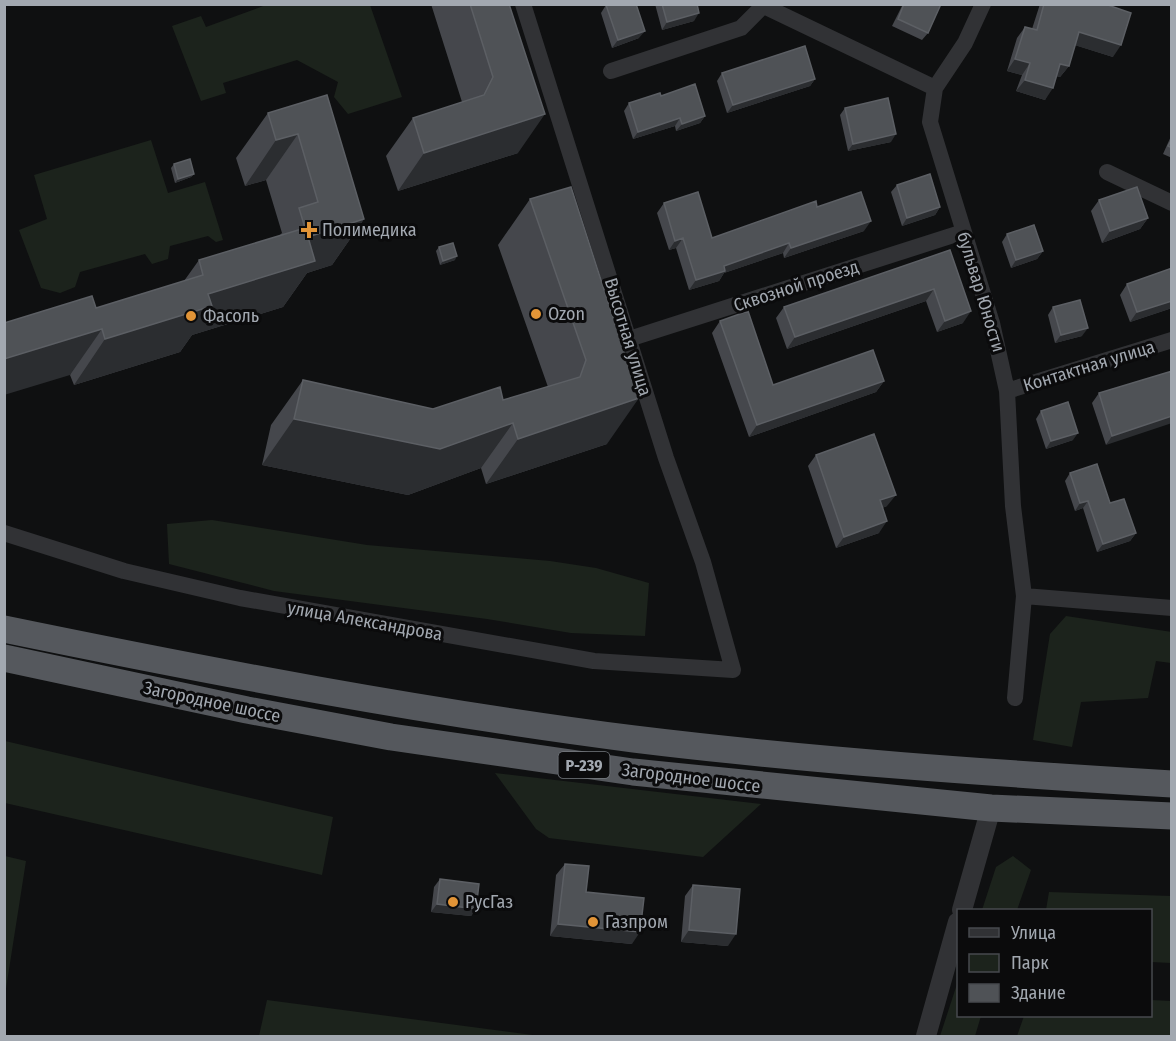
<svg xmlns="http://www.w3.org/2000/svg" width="1176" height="1041" viewBox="0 0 1176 1041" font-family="'Fira Sans Condensed',sans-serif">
<rect width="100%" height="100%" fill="#0f1011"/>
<path fill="#1c231c" d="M266 5H370L402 97 348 114 334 97 338 82 297 60 223 83 226 93 201 101 172 26 201 16 206 27Z
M151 140 168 193 205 182 223 240 216 242 208 236 170 246 168 259 152 264 145 254 80 272 75 287 60 293 41 288 19 230 47 219 34 175Z
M212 520 367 545 550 561 596 568 649 583 645 636 571 633 487 619 274 591 169 564 167 524Z
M1066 616 1172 632 1171 663 1156 661 1148 698 1081 702 1072 747 1033 740 1050 634Z
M5 741 333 817 322 875 5 803Z
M495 773 761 804 703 857 549 838 536 829Z
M5 856 26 861 5 995 4 856Z
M1013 856 1031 870 1017 910H982L996 867Z
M1049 892 1171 896V963L1151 962 1150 910H1046Z
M958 981V1016H981L975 1036H940Z
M267 1000 540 1036H259Z
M1151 1000 1171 1001V1036H1017L1024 1016H1150Z"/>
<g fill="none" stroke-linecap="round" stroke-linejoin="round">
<path stroke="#313235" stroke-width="16" d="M983 4 965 43 935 88 930 122 992 323 1007 391 1013 506 1024 596 1015 698
M764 6 935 88
M611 71 741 28 765 4
M1107 172 1172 203
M629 339 963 232
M1007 391 1172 340
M4 533 124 571 240 598 594 661 733 670 703 562 666 458 523 4
M1024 596 1172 608"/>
<path stroke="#313235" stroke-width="20" d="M962 910 991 808
M926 1036 958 922"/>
<path stroke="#55585d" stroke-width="27" d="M4 629C213 672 423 712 634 739 813 761 992 773 1172 784
M4 658 247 710 391 737 633 772 991 808 1172 816"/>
</g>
<path fill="#45474c" d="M431 4H509L518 153 398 191 386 156 413 118 462 102Z
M655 4H697L694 21 662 30Z
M903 4H941L928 33 922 40 892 26Z
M1040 4H1105L1113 57 1075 45 1069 66 1060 77 1056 76 1045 100 1016 91 1022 75 1007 71 1017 38 1025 27 1032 29Z
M606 5 639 38 612 48 601 13Z
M722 73 815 79 810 86 727 113 717 81Z
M327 95 364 219 332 265 307 273 283 307 192 335 180 352 74 385 70 375 96 308 184 281 199 260 279 236 282 233 266 180 245 186 236 158 268 113Z
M661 96 705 116 700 123 676 131 675 126 633 139 624 111 629 103Z
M845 108 891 142 848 151 840 115Z
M1172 134V158L1163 154Z
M174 164 194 174 191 177 175 183 171 168Z
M897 185 940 207 935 215 902 226 891 192Z
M571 187 607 444 486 484 481 468 408 495 262 465 271 425 303 380 433 409 503 400 548 387 498 245 530 199Z
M1099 200 1148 218 1140 229 1102 243 1091 211Z
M664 203 712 238 817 207 864 231 784 258 783 253 724 273 719 281 689 290 676 248 669 250 657 213Z
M1007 234 1043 251 1037 259 1011 268 1002 242Z
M439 247 455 260 440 265 436 251Z
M950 250 963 323 937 332 926 301 787 349 776 318 784 307Z
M1172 268V308L1130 322 1120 295 1127 284Z
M1053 307 1082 336 1055 343 1048 315Z
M720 321 773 385 884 381 876 392 749 437 712 333Z
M1172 371 1106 445 1092 403 1099 393Z
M1041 411 1073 440 1046 449 1036 419Z
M816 455 887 506 882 508 879 533 836 548 808 466Z
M1070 473 1110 503 1136 533 1130 541 1097 552 1083 508 1075 511 1065 481Z
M565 864 586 892 632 944 550 936 556 875Z
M440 879 476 909 471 916 431 912 434 887Z
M693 885 728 946 681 942 685 896Z"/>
<path fill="#2b2d30" d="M699 13 694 21 662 30 667 22Z
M645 31 639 38 612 48 618 40Z
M1079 32 1121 45 1113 57 1071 44Z
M1015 59 1030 63 1022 75 1007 71Z
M1060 64 1069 66 1060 77 1052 75Z
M815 79 810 86 727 113 733 105Z
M1025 80 1053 88 1045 100 1016 91Z
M545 114 518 153 398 191 424 153Z
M705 116 700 123 676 131 682 124Z
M680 118 675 126 633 139 638 132Z
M298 134 266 180 245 186 276 140Z
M896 134 891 142 848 151 853 144Z
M194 174 191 177 175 183 178 179Z
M940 207 935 215 902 226 907 218Z
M1148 218 1140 229 1102 243 1110 231Z
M364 219 332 265 307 273 283 307 192 335 180 352 74 385 105 339 208 294 308 237Z
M871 221 864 231 784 258 791 248Z
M683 238 676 248 669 250 675 241Z
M789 243 783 253 724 273 719 281 689 290 696 280 724 266Z
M1043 251 1037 259 1011 268 1016 260Z
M457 256 455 260 440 265 443 261Z
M934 289 926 301 787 349 795 337Z
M1172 301V308L1130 322 1137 312Z
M971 311 963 323 937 332 945 321Z
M1088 328 1082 336 1055 343 1061 335Z
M102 329 70 375 4 395V359Z
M884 381 876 392 749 437 757 425Z
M639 398 607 444 486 484 518 439Z
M1172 416V423L1106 445 1112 436Z
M294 419 513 423 481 468 408 495 262 465Z
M1078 433 1073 440 1046 449 1051 441Z
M896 495 887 506 872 512 880 500Z
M1088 501 1083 508 1075 511 1080 503Z
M887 521 879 533 836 548 844 537Z
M1136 533 1130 541 1097 552 1103 544Z
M437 904 476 909 471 916 431 912Z
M558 924 640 932 632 944 550 936Z
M689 930 736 934 728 946 681 942Z"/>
<path fill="#4f5256" stroke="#5c5f64" stroke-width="1.5" d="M470 4H509L545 114 424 153 413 118 484 95 493 77Z
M608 4H636L645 31 618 40 606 5Z
M662 4H697L699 13 667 22Z
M904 4H941L928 33 898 19Z
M1044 4H1105L1131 13 1121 45 1079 32 1069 66 1060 64 1053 88 1025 80 1030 63 1015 59 1025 27 1037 30Z
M805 46 815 79 733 105 722 73Z
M695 84 705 116 682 124 680 118 638 132 629 103 660 93 661 96Z
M327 95 364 219 308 237 315 261 208 294 212 306 105 339 102 329 4 359V323L92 296 96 308 203 275 199 260 305 228 299 208 318 202 298 134 276 140 268 113Z
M888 98 896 134 853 144 845 108Z
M1172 139V148L1168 146Z
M190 159 194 174 178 179 174 164Z
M930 174 940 207 907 218 897 185Z
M571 187 639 398 518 439 513 423 440 449 294 419 303 380 433 409 500 387 503 400 580 377 586 360 530 199Z
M1137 187 1148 218 1110 231 1099 200Z
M698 192 712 238 816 201 817 207 861 192 871 221 791 248 789 243 724 266 725 271 696 280 683 238 675 241 664 203Z
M1034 225 1043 251 1016 260 1007 234Z
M453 243 457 256 443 261 439 247Z
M950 250 971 311 945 321 934 289 795 337 784 307Z
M1172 268V301L1137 312 1127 284Z
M1080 300 1088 328 1061 335 1053 307Z
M748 311 773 385 873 350 884 381 757 425 720 321Z
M1172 371V416L1112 436 1099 393Z
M1068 402 1078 433 1051 441 1041 411Z
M874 434 896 495 880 500 887 521 844 537 816 455Z
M1097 464 1110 503 1124 499 1136 533 1103 544 1088 501 1080 503 1070 473Z
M565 864 589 866 586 892 644 898 640 932 558 924Z
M440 879 479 884 476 909 437 904Z
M693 885 740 889 736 934 689 930Z"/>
<g fill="#e19437" stroke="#0b0b0c" stroke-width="2">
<path d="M306 221h6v6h6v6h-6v6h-6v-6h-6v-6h6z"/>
<circle cx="536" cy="314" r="6"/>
<circle cx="191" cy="316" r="6"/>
<circle cx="453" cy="902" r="6"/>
<circle cx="593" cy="922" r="6"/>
</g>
<g text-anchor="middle" stroke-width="6" stroke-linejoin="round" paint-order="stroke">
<rect fill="#0b0b0c" stroke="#75797f" stroke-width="1.5" x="558.5" y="752" width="51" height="26" rx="4.5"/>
<g font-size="16" font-weight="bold" fill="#a2a8b0">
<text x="584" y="771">Р-239</text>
</g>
<g font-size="18" fill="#a2a8b0" stroke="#0b0b0c" text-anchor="start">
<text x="322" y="236">Полимедика</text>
<text x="548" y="320">Ozon</text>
<text x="203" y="322">Фасоль</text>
<text x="465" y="908">РусГаз</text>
<text x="605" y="928">Газпром</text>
</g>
<g font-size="18" fill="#a2a8b0" stroke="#0b0b0c">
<text transform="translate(796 286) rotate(-18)" y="6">Сквозной проезд</text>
<text transform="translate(981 292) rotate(73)" y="6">бульвар Юности</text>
<text transform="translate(628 337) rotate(73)" y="6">Высотная улица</text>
<text transform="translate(1089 366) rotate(-17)" y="6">Контактная улица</text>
<text transform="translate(365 621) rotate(10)" y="6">улица Александрова</text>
<text transform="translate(212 702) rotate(12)" y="6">Загородное шоссе</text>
<text transform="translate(691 778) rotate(7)" y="6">Загородное шоссе</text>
</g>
</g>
<rect width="1176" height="1041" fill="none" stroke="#a2a8b0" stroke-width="12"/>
<rect x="957" y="909" width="195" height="108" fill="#0b0b0c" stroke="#474a4e" stroke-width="1.5"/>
<rect x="969" y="928" width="30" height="9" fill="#313235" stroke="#474a4e" stroke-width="1.5"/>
<text x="1011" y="939" font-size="18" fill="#a2a8b0">Улица</text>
<rect x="969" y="954" width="30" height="18" fill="#1c231c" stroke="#474a4e" stroke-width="1.5"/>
<text x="1011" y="969" font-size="18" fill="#a2a8b0">Парк</text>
<rect x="969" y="984" width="30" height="18" fill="#4f5256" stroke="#474a4e" stroke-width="1.5"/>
<text x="1011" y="999" font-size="18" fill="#a2a8b0">Здание</text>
</svg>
